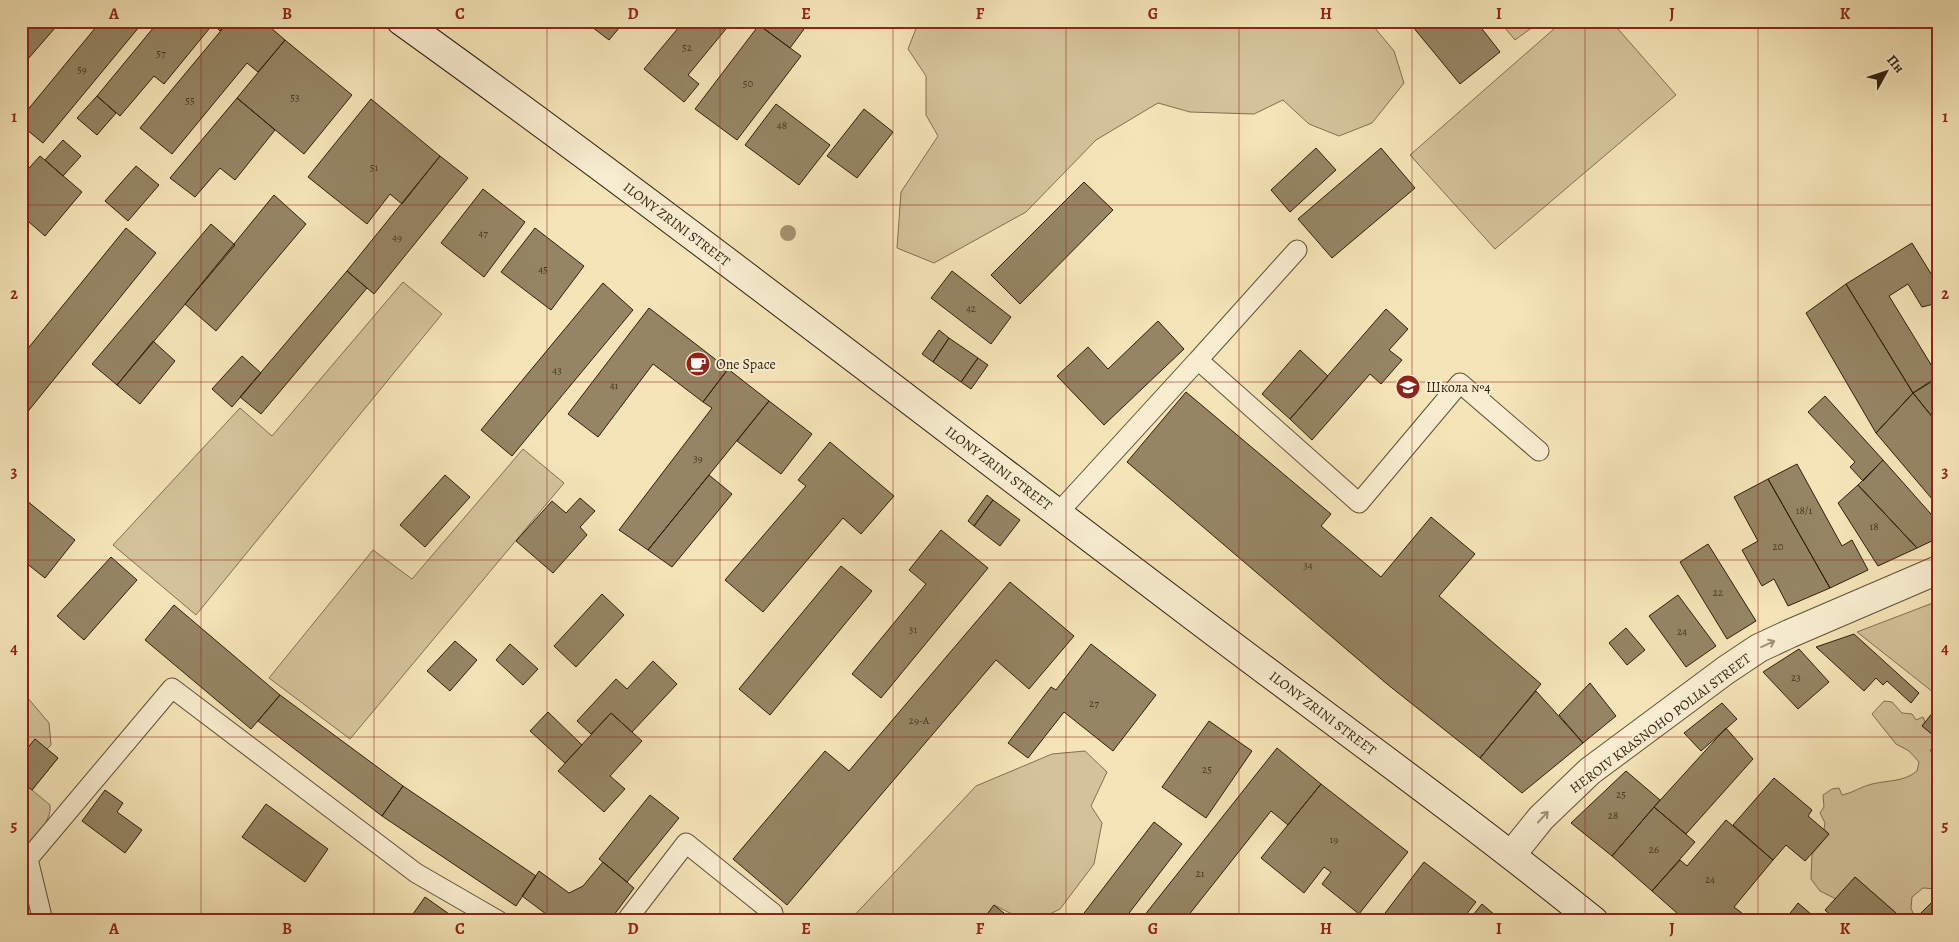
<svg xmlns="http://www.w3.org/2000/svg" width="1959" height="942" viewBox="0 0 1959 942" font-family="Alegreya,serif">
<rect width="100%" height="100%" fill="#f4e4b7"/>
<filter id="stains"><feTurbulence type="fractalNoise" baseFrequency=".004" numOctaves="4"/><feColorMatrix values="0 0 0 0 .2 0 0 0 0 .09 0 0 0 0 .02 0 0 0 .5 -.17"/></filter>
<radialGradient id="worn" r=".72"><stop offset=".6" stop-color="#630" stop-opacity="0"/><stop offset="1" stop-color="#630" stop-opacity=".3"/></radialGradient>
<path fill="#d3c29a" stroke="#817052" d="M919 21H1369L1394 51 1404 83 1372 123 1339 136 1309 124 1283 100 1254 114 1190 112 1158 103 1096 140 1026 212 934 263 897 248 901 192 938 136 926 115V76L908 49Z
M1509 21H1541L1515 40 1505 28Z
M1563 21H1611L1676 95 1495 249 1410 155Z
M403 282 442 314 196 615 113 545 240 408 272 436Z
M523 449 564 483 350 739 269 678 373 550 412 579Z
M1938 601V696L1857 632Z
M21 690 49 723 51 745 47 749 58 758 32 790 50 805C52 823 32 838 21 852Z
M1884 701 1892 702 1902 713 1912 714 1916 720 1923 717 1925 722 1922 726 1938 739 1935 746 1930 750 1938 764V889L1923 888 1912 897 1911 908 1916 921H1889L1895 912 1855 877 1836 899 1820 891 1811 879 1812 854 1829 834 1824 829 1825 823 1820 813 1824 807 1823 795 1832 789 1839 788 1842 795C1853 793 1862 786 1872 784 1889 780 1904 782 1917 771L1919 762 1909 751 1896 744 1872 714Z
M1085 751 1107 772 1091 806 1102 823 1094 864 1060 909 1036 921H1026L994 905 982 921H849L976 786 1052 754Z
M21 869 34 921H21Z"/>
<path fill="#958564" stroke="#2f1e0b" d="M21 21H61L21 67Z
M101 21H144L43 143 21 125V118Z
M159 21H229L220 31 213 24 164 84 154 76 120 116 97 96Z
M229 21H263L285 40 258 72 247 63 172 154 140 128Z
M584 21H625L609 40Z
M684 21H726L730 24 688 75 699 84 684 102 644 69Z
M762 21H810L790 48 759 25Z
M1408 21H1484L1479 25 1500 52 1460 84Z
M759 25 801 56 737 140 695 109Z
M285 40 352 95 304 154 237 98Z
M97 96 116 113 97 135 77 118Z
M237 98 275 130 235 180 220 168 195 197 170 178Z
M371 99 440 156 402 204 390 194 367 224 308 177Z
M776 104 830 145 799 185 745 145Z
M864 109 893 132 857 178 827 156Z
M63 140 81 156 63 176 45 160Z
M1316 148 1336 170 1290 212 1271 190Z
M1381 148 1415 188 1332 258 1298 219Z
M40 156 82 192 45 236 29 222 21 231V177Z
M440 156 468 178 374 294 347 271Z
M136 166 159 185 128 221 105 201Z
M1084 182 1113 210 1020 304 991 275Z
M483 189 525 222 484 277 441 243Z
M274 195 306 224 216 331 185 304Z
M211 224 235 245 117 385 92 364Z
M126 228 156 253 21 420V357Z
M535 228 584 266 551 310 501 272Z
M1912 243 1938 285V303L1922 307 1908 284 1889 296 1938 376 1913 393 1846 284Z
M347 271 367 288 261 414 240 397Z
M952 271 1011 317 991 344 931 298Z
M603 283 633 310 512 456 481 430Z
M1846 284 1913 393 1876 433 1806 313Z
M649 308 728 369 703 402 653 364 598 437 568 414Z
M1386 309 1408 329 1389 350 1402 360 1381 384 1370 374 1312 440 1290 419Z
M1158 321 1184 349 1104 425 1057 376 1088 347 1108 369Z
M939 330 949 338 933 362 922 354Z
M949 338 978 358 961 382 933 362Z
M153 341 175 361 140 404 117 385Z
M1300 350 1328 376 1290 419 1262 394Z
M242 356 261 373 232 407 212 389Z
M978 358 988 365 971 389 961 382Z
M728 369 769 401 648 550 619 530 712 408 703 402Z
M1938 378V424L1913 393Z
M1186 392 1331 514 1321 526 1381 577 1431 517 1475 554 1439 596 1541 684 1480 758 1387 684 1127 462Z
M1913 393 1938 424V506L1876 433Z
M1825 396 1883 460 1863 481 1850 467 1855 462 1808 412Z
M769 401 812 434 781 474 737 441Z
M830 442 894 496 861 534 843 518 763 612 725 580 806 486 798 480Z
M1883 460 1938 522V538L1917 548 1858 485Z
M1797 464 1842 546 1852 540 1868 570 1830 588 1768 479Z
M445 475 470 497 425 547 400 525Z
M709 475 732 494 672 567 648 550Z
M1768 479 1830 588 1788 606 1774 579 1762 586 1742 550 1758 541 1734 497Z
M1858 485 1917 548 1878 566 1838 503Z
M987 495 993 500 974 526 968 521Z
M21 496 75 540 45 578 21 559V540L25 535 21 532Z
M580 498 595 511 580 527 587 535 553 573 516 541 552 501 566 513Z
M993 500 1020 520 1000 546 974 526Z
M941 530 988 568 881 698 852 674 926 584 909 570Z
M1708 544 1756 621 1727 639 1680 562Z
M111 557 137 580 84 640 57 616Z
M841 566 872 591 770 715 739 689Z
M1010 582 1074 636 1029 689 996 660 787 905 733 859 825 751 849 771Z
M602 594 624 615 576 667 554 646Z
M1678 595 1716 646 1686 667 1649 616Z
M174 605 280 695 251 729 145 640Z
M1626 628 1645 650 1627 665 1609 643Z
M1854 634 1919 693 1911 703 1887 681 1883 685 1876 678 1864 691 1816 647Z
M455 641 477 660 450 691 427 671Z
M510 644 538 669 523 685 496 660Z
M1091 644 1156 695 1113 751 1064 712 1028 758 1008 743 1051 687 1056 690Z
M1799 649 1829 682 1798 709 1763 672Z
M653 661 677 684 632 732 611 713 591 734 577 721 616 679 627 689Z
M1590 683 1616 716 1583 743 1559 715Z
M1536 691 1583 743 1522 793 1480 758Z
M280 695 403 786 382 816 258 721Z
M1722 703 1737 719 1701 751 1684 733Z
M1937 707H1938V739L1922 726Z
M548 712 582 745 565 763 530 731Z
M611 713 642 741 610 776 625 789 604 812 558 771Z
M1209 721 1252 751 1206 818 1162 787Z
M1726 728 1753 759 1686 834 1654 807Z
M35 739 58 758 32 790 21 781V756Z
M1277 748 1321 784 1288 825 1271 811 1184 921H1140Z
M1626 771 1660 800 1612 856 1571 823Z
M1774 778 1812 810 1808 816 1829 834 1805 861 1786 845 1773 860 1733 825Z
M1321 784 1408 852 1359 914 1322 884 1331 872 1324 867 1304 893 1261 858Z
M403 786 536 876 516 906 382 816Z
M105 790 123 803 117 812 142 830 125 853 82 821Z
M650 795 679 818 627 882 599 859Z
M266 804 328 849 305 882 242 837Z
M1654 807 1695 842 1652 891 1612 856Z
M1726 820 1773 860 1734 907 1747 917 1744 921H1686L1652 891 1680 860 1687 866Z
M1154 822 1182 844 1123 921H1078Z
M603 862 634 888 614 915 554 920 522 896 539 871 569 893 583 886Z
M1424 862 1476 902 1461 921H1379Z
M1855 877 1896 913 1889 921H1837L1825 910Z
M1938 896V921H1925L1919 915Z
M425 897 459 921H408Z
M1798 903 1819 921H1784Z
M1482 904 1502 921H1468Z
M994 905 1014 921H982Z"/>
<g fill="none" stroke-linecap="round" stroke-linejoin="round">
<defs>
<path id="service" d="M1198 360 1297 250
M1058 513 1198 360 1359 503 1460 383 1539 451
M43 921 28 859 172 688 416 873 499 921
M626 921 686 843 773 913"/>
<path id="tertiary" d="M1512 854 1541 818 1590 771 1726 670 1759 648 1789 634 1938 570"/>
<path id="secondary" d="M401 21C663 209 918 408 1176 603 1315 709 1458 811 1594 921"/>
</defs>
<use href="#service" stroke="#605036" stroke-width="21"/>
<use href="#tertiary" stroke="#605036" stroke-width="30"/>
<use href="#secondary" stroke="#2f1e0b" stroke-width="30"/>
<use href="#service" stroke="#f8edd0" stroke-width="19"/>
<use href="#tertiary" stroke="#f8edd0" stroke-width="28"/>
<use href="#secondary" stroke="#f8edd0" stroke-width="28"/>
</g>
<circle fill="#a39270" cx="788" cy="233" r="8"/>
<defs><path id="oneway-shaft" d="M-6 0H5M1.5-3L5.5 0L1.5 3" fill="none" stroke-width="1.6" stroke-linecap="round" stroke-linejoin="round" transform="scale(1.25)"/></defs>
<g stroke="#9e9077">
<use href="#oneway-shaft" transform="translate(1768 644) rotate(-25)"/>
<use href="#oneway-shaft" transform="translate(1543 817) rotate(-47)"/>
</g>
<path fill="none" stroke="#8f2418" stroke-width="1" stroke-opacity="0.55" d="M201 21V921M374 21V921M547 21V921M720 21V921M893 21V921M1066 21V921M1239 21V921M1412 21V921M1585 21V921M1758 21V921M21 205H1938M21 382H1938M21 560H1938M21 737H1938"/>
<defs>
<symbol id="cafe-disc" viewBox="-11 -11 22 22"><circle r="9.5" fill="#8f2418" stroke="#f8edd0"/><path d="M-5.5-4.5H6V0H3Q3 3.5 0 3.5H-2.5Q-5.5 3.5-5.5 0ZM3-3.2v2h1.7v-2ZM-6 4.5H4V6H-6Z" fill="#fff"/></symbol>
<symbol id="school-disc" viewBox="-11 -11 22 22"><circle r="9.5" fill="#8f2418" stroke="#f8edd0"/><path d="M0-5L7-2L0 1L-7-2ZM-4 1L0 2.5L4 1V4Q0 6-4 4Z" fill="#fff"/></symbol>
</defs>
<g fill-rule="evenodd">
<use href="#cafe-disc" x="684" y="350" width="28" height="28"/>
<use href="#school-disc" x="1394" y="373" width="28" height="28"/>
</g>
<g text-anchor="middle" stroke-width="4" stroke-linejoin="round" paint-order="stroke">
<g font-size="11" fill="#483821">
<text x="687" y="51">52</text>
<text x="161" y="57">57</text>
<text x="82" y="73">59</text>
<text x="748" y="87">50</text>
<text x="295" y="101">53</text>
<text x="190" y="104">55</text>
<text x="782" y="129">48</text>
<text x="374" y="171">51</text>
<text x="483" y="237">47</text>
<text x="397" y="241">49</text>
<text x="543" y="273">45</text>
<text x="971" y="312">42</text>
<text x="557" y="374">43</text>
<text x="614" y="389">41</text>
<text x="698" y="462">39</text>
<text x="1804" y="514">18/1</text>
<text x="1874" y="530">18</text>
<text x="1778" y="550">20</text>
<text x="1308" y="569">34</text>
<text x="1718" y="596">22</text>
<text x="913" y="633">31</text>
<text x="1682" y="635">24</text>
<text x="1796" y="681">23</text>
<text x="1094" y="707">27</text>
<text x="919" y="724">29-А</text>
<text x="1207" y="773">25</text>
<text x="1621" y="798">25</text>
<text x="1613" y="819">28</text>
<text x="1334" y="843">19</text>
<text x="1654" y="853">26</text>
<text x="1200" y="877">21</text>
<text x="1710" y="883">24</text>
</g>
<g font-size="14" fill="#2f1e0b" stroke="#f8edd0">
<text transform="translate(677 224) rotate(37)" y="5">ILONY ZRINI STREET</text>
<text transform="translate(999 468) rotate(37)" y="5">ILONY ZRINI STREET</text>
<text transform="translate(1323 713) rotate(37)" y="5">ILONY ZRINI STREET</text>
<text transform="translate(1660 723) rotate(-37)" y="5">HEROIV KRASNOHO POLIAI STREET</text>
</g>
<g font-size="14" fill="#2f1e0b" stroke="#f8edd0" text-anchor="start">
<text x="716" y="369">One Space</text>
<text x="1426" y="392">Школа №4</text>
</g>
</g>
<rect width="1959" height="942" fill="none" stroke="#f4e4b7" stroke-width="55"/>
<g transform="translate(1886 72) rotate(50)" stroke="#f8edd0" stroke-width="4" paint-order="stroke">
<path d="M0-4L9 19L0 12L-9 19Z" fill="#2f1e0b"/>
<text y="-8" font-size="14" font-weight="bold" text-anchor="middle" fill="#2f1e0b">Пн</text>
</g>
<rect x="28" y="28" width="1904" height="886" fill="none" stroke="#8f2418" stroke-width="2"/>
<g font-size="16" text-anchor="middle" font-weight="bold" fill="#8f2418">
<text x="114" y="19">A</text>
<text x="287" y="19">B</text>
<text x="460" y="19">C</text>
<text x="633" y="19">D</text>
<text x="806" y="19">E</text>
<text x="980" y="19">F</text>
<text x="1153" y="19">G</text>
<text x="1326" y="19">H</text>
<text x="1499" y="19">I</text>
<text x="1672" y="19">J</text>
<text x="1845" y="19">K</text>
<text x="14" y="122">1</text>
<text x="1945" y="122">1</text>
<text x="14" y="299">2</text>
<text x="1945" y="299">2</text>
<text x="14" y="477">3</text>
<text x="1945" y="477">3</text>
<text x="14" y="654">4</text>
<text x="1945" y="654">4</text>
<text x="14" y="831">5</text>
<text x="1945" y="831">5</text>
<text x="114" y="934">A</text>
<text x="287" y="934">B</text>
<text x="460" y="934">C</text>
<text x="633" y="934">D</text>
<text x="806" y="934">E</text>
<text x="980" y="934">F</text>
<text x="1153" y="934">G</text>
<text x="1326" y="934">H</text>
<text x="1499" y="934">I</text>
<text x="1672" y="934">J</text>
<text x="1845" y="934">K</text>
</g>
<rect width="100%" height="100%" filter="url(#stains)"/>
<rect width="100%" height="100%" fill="url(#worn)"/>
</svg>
